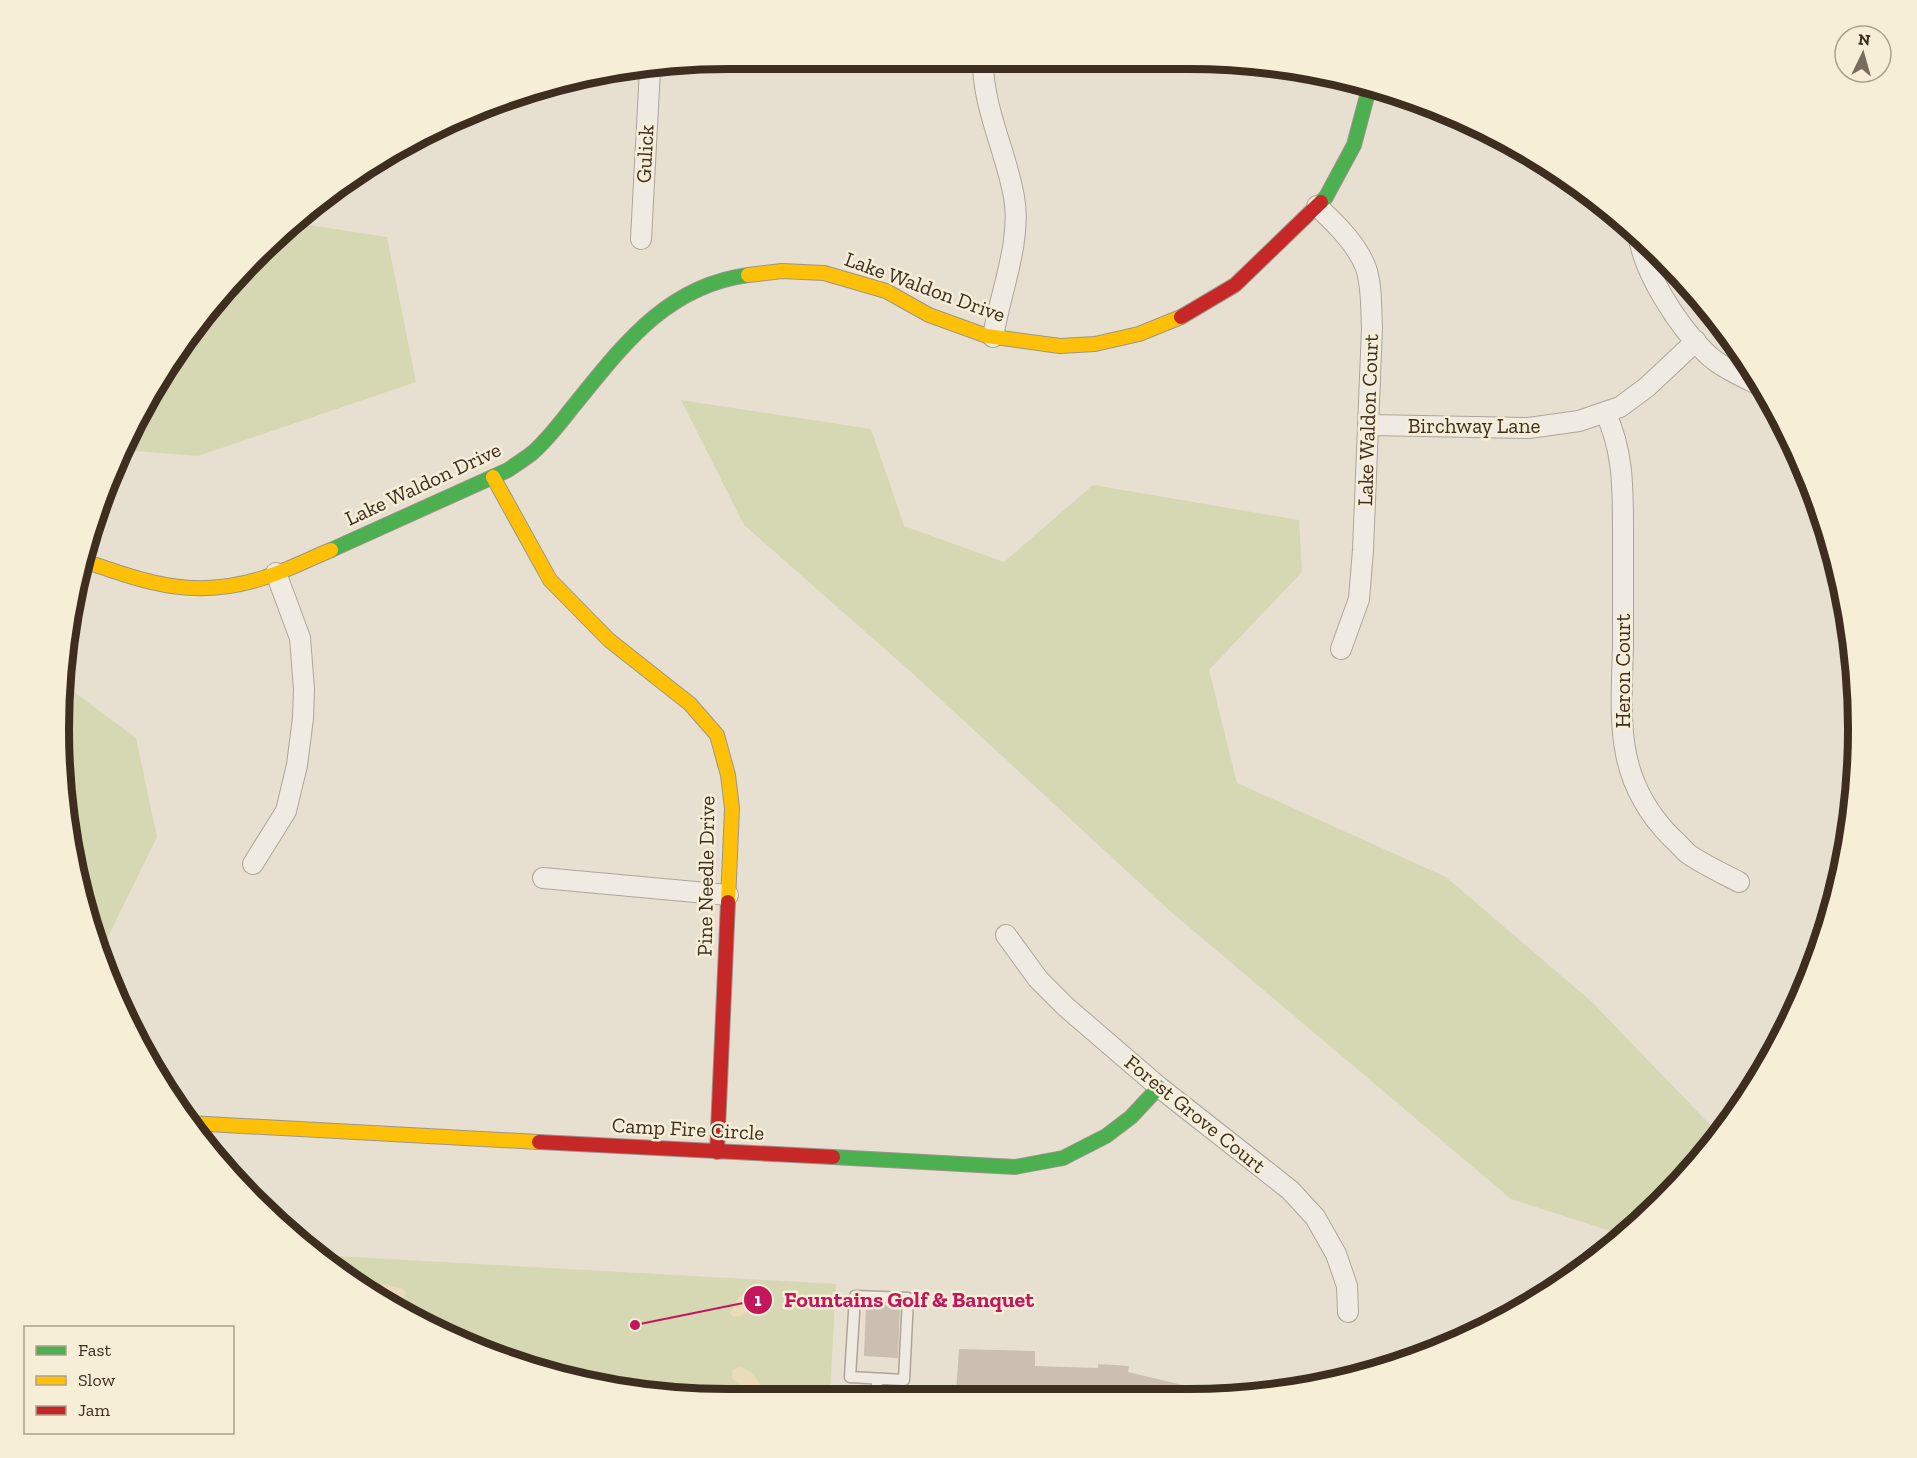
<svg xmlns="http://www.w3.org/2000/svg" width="1917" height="1458" viewBox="0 0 1917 1458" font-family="'Zilla Slab',serif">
<rect width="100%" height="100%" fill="#e7e0d1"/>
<path fill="#d6d7b3" d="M296 223 387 237 416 382 198 456 122 450 128 432 172 356 255 255Z
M681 400 871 429 904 526 1004 562 1093 485 1299 520 1302 572 1209 670 1237 783 1446 877 1592 1002 1719 1134 1662 1203 1623 1235 1511 1199 1170 911 911 672 744 525Z
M66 686 136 738 157 837 99 955 94 945 60 773Z
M318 1255 836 1284 830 1394H641L513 1364 357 1287Z"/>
<path fill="#eadcb9" d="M382 1284 404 1289 406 1293 404 1297C400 1302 392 1299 385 1301L372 1294 373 1288Z
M752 1290 760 1292 763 1301 741 1316 733 1317 730 1313 739 1297Z
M739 1367C750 1368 762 1382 761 1394H744L742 1386 732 1378 733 1370Z"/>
<path fill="#cbbfb2" d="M866 1304 900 1305 898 1358 864 1356Z
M959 1349 1035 1351V1366L1098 1368V1364L1129 1366 1128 1372 1195 1388V1394L956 1392Z
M1307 1377 1309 1385 1275 1394H1240L1239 1385Z"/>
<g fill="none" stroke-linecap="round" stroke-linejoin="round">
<defs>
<path id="lane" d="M855 1296 908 1298 904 1380 850 1377Z
M877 1394V1379"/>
<path id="street" d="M983 59C982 106 1006 151 1014 197 1022 241 1000 293 993 337
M1317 206C1335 223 1357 244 1366 268 1372 286 1371 309 1372 328L1363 550 1359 599 1341 649
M1638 233C1643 272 1678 326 1706 353 1720 367 1743 377 1761 386
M641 239 650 69
M1605 412C1623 449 1623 487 1623 528 1623 567 1623 607 1623 646 1621 721 1614 779 1671 837 1677 842 1682 848 1687 853 1702 864 1722 873 1739 882
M1369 425 1529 428 1579 421 1620 407 1647 387 1696 341
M253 864 286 811 297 765 303 718 304 689 300 638 276 573
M543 878 728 895
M1006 935 1038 979 1066 1007 1159 1087 1290 1190 1315 1217 1336 1254 1347 1286 1348 1312"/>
<path id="fast" d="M1321 202 1326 197 1354 145 1370 85
M331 550 508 470C515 465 523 460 531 454 548 440 562 420 576 403 624 344 667 286 748 275
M833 1157 1015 1167 1063 1158 1106 1136 1131 1117 1159 1087"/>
<path id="slow" d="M748 275 782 271 824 273 886 291 929 315 987 336 1060 346 1095 344 1139 334 1181 317
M493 477 550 580 609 640 690 704 717 735 728 775 732 808 728 902
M84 561C148 583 195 600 263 578 286 571 309 559 331 550
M189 1123 539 1142"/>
<path id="jam" d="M1181 317 1235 285 1321 202
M539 1142 833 1157
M717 1152 728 902"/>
</defs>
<use href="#lane" stroke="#ada599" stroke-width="13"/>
<use href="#street" stroke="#ada599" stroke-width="22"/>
<use href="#fast" stroke="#9c958a" stroke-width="16"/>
<use href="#slow" stroke="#9c958a" stroke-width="16"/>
<use href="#jam" stroke="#9c958a" stroke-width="16"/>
<use href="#lane" stroke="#efebe3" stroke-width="10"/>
<use href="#street" stroke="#efebe3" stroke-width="20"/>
<use href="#fast" stroke="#4caf50" stroke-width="14"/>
<use href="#slow" stroke="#ffc107" stroke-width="14"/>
<use href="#jam" stroke="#c62828" stroke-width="14"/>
</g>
<g text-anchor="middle" stroke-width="5" stroke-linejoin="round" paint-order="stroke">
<g font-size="21" fill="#3d2e20" stroke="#f7eed8">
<text transform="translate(645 154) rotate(-87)" y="7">Gulick</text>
<text transform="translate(925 287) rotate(20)" y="7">Lake Waldon Drive</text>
<text transform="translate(1368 420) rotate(-88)" y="7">Lake Waldon Court</text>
<text x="1474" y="433">Birchway Lane</text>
<text transform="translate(423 484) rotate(-25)" y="7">Lake Waldon Drive</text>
<text transform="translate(1623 671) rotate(-90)" y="7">Heron Court</text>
<text transform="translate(706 876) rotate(-89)" y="7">Pine Needle Drive</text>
<text transform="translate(1195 1114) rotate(39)" y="7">Forest Grove Court</text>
<text transform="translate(688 1129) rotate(3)" y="7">Camp Fire Circle</text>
</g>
</g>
<path d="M0 0H1917V1458H0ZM729 69H1188A660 660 0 0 1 1848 729V729A660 660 0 0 1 1188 1389H729A660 660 0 0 1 69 729V729A660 660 0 0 1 729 69Z" fill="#f7eed8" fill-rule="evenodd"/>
<path fill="none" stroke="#3d2e20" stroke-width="8" d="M729 69H1188A660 660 0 0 1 1848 729V729A660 660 0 0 1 1188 1389H729A660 660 0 0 1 69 729V729A660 660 0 0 1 729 69Z"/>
<path fill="none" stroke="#c2185b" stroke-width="2" d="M635 1325L758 1300"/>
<g fill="#c2185b" stroke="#f7eed8" stroke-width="2">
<circle cx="635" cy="1325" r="6"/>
<circle cx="758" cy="1300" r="15"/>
</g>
<g font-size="18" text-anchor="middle" font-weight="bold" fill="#fff">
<text x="758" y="1306">1</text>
</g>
<g font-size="22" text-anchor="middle" font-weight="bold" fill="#c2185b" stroke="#f7eed8" stroke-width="5" stroke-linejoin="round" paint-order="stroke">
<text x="909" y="1307">Fountains Golf &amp; Banquet</text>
</g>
<rect x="24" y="1326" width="210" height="108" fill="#f7eed8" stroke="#ada18e" stroke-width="1.5"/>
<rect x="36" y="1346" width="30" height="9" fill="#4caf50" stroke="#ada18e" stroke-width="1.5"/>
<text x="78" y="1356" font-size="18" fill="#3d2e20">Fast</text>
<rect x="36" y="1376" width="30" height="9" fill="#ffc107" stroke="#ada18e" stroke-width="1.5"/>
<text x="78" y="1386" font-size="18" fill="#3d2e20">Slow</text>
<rect x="36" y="1406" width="30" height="9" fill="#c62828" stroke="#ada18e" stroke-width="1.5"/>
<text x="78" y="1416" font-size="18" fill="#3d2e20">Jam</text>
<g transform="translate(1863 54) rotate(5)"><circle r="28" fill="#f7eed8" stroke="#ada18e" stroke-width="1.5"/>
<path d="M0-4.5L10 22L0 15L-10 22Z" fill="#786c5e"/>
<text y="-9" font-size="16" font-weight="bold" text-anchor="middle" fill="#3d2e20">N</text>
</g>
</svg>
